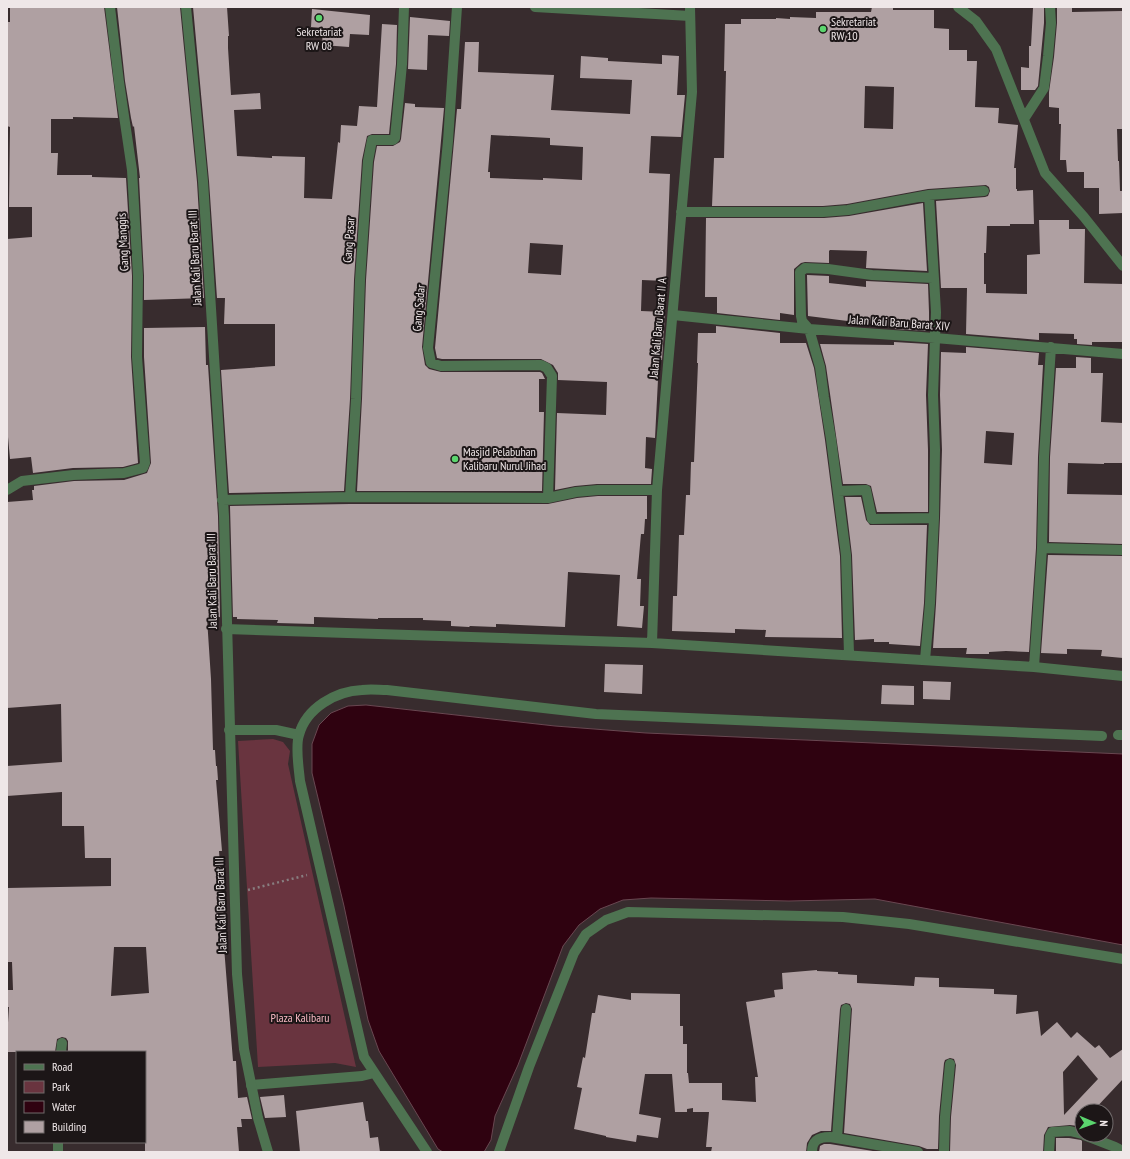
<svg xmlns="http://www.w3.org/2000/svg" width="1130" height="1159" viewBox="0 0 1130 1159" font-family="'PT Sans Narrow',sans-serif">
<rect width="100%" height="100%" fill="#382c2e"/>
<path fill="#69343f" d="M273 739 283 742 290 751 288 764 356 1067 335 1063 258 1067 238 741Z"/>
<path fill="#2f0210" stroke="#694751" d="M366 705 555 726 646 733 1123 754V945L875 899 789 901 651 898 623 900 600 909 579 925 563 946 518 1065 495 1116 491 1140 484 1152H443L438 1149 379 1051 368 1020 344 906 312 773V744L319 725 331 713 348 706Z"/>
<path fill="#afa0a2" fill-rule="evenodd" d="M10 7H104L118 118 73 117V119H51V153H58L57 175H92V177L126 178 132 276 131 357 138 463 123 467 73 468 33 473 31 457 10 459 8 437H7V239L32 237V207H9L10 127 7 126V22H10Z
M117 7H180L197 182 204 298 144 300V276L139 178H140L134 126 133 127 131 118 125 81Z
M193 7H227L229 36H228V48L231 95 260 93 261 109 234 110 237 156 272 158V156L305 157 304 198 332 199 338 142 340 143 341 125 357 126 359 106 377 107 382 24 397 25 396 64 389 134H372L367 136 362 160 354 280 350 399 344 491 229 493 221 370 275 366V324H224L225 298H217L209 181Z
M872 7H893V10H934V28L949 29V50H967V61H977L975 107 999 108 998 123 1018 125 1014 168H1016V189H1017V191L1033 190 1034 224H1010V226H987L986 253H984V284H986V293L1027 294V255L1040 254 1039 220H1069V229H1085L1084 283 1123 284V342H1092V345L1077 344V339H1074V334L1039 333V340L966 334 967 288H941L936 201 985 197 988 196 990 191 989 187 986 185 928 189 847 204 823 206H712L714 158H724L726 71H724L725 24H741V19H776V18L790 19V17L816 18V12H871ZM865 86 894 87 893 129 864 128Z
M1033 8H1044V23L1038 86 1035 90H1021V67L1029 68V46H1031Z
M1057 8H1072V12L1123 11 1122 129H1117L1118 161H1119L1120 191H1123V213L1099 214V188H1084V172H1067L1066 160H1060L1061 124H1059V108L1049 107V92L1054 57 1057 23Z
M312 9 370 15 369 35 350 34 349 47 322 45 323 28 311 27Z
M410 17 450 21 449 36 428 35 427 70 408 69Z
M465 42H479L478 72 554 75 551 110 630 114 632 80 580 78 581 56 608 58V61L662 64V55L679 56 677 95H685L681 137 651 136 649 173 670 174 666 281 642 280 641 311 665 312 662 360H659L655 438 646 437 645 468 652 469 651 484H597L575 486 555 490 557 413 606 415 607 382 558 380V373L553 365 541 359H442L437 358 435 348 457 109H461ZM491 135 550 138V145L583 147 582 180 543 178V180L490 178V172H488ZM530 243 563 245 561 275 528 273Z
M405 103 415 104V107L444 108 422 347 425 365 429 369 441 372H540L542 373 545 379H539V412H544L542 491H357L362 399 366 280 374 162 377 146H393L400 142 401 139Z
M923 203 927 271 866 268 867 251 830 250 829 251V263L805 262 801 263 794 269V315L780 313V320L717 313V297H705L706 218H824L849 216Z
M807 275 829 276V283L866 287V281L928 284 929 312V331L895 329V327L808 316Z
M716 326 780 333V343H806L814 368 825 440 840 556 842 638 765 637 766 630 735 629V633L672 631 673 596H677L679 535H684L686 495H690L691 462H694L698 363H697L698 333H716Z
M205 327 206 365H208L218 516 220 617 207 618 211 679 213 750H215L216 766H217L218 780H216L222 851H219L225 934H223L233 1061H236L238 1098 247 1097 252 1119H241L242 1127H237L239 1152H145V1052H68V1041L66 1038 62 1037 57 1039 55 1052H8L7 1038 9 1007H7V990H13L12 962H7V888L111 886V858H85L84 826H62V792L7 796V766L62 762 61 704 7 708V502L33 500 32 490H34V486L74 481 124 480 147 473 151 463 144 357V328ZM114 947H146L149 993 111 996Z
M894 342 928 344 926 395 928 450V512H877L871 486 866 484H843L826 366 820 344 894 345Z
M966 347 1039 353 1038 365H1043L1038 457 1036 548 1029 652 1006 651 989 652V654H966L967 648H933L936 604 940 518 942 450 940 395 941 352 966 353ZM986 431 1014 433 1012 465 984 463Z
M1076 357 1091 358V373H1103L1101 422 1123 423V463H1104V464L1068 463 1067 494 1123 495V544L1049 542 1050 457 1056 368H1076Z
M598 496H647V519H645L644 534H641L637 579H641L640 606H644L642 628 617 626 620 575 568 572 565 627 496 624V627L470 626 469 627 451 626V621L423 620V618H378V619L314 617V624L277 623 278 620 237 619V617H233L230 506 350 504H548L577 498Z
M845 497H861L866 520 870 525H927L924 603 920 646 889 644V642H874V639L855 640 852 555Z
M1048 555 1123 556V658L1101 656 1102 650 1067 649V654L1041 653Z
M605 664 643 665 642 694 604 692Z
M923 681 951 682 950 700 923 699Z
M882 685 914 686V705L881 704Z
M817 970V971L838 972V974L857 975V983L914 986 915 977 939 978V987L994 989V994L1017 995 1016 1014 1038 1011 1041 1036 1057 1022 1071 1038 1077 1032 1095 1048 1099 1045 1110 1058 1123 1049V1079L1093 1111H1082V1122L1078 1126 1070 1125 1048 1127 1044 1135 1043 1152H950L951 1117 956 1065 954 1059 950 1058 945 1060 944 1063 939 1116 938 1149H927L919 1146 844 1133 852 1009 850 1004 846 1003 841 1005 840 1009 831 1131H821L812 1135 807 1143 806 1152H711L712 1147H706L709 1112H693V1108L687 1109V1112H675L672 1074H645L639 1114 661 1118 658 1138 637 1135 636 1142 606 1137V1136L574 1129 582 1088 577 1087 583 1057 585 1058 592 1013H595L598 995 631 1000V993L680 994V1026H683V1044H687V1073H688L689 1083H722V1100L756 1102 755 1077H758L746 1002 775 997 774 990 783 989 782 973ZM1078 1055 1098 1079 1064 1115 1063 1072Z
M284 1095 286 1117 265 1118 260 1097Z
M363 1102 366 1121H368L370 1138 378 1137 380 1152H300L296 1111Z
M1056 1138H1069L1081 1140 1082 1141V1152H1056Z
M824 1144H830L879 1152H819L820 1146Z"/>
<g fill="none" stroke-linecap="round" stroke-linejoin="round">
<path stroke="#887e80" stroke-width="2.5" stroke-dasharray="2 3" stroke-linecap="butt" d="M248 890 307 875"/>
<path stroke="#4e7351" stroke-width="10" d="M229 730H276L299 735
M1118 735H1123
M251 1085 362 1076 374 1073
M427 1152 364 1057 300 781C299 769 295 747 299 735 306 708 336 691 362 690 371 689 379 690 387 690L596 714 1102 736
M499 1152 529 1067 574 953 586 934 606 920 628 912 843 917 909 924 1123 959"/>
<path stroke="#4e7351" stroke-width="10" d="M186 7 203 181 224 516 237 974 244 1049 258 1118 268 1152
M457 7 448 141 428 348 431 363 441 366 541 365 547 368 552 376 548 498
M535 7 690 16
M958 7 976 21 996 49 1045 173 1084 217 1123 266
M1024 119 1044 88 1048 56 1051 23 1050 7
M681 212H823L848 210 929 195 984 191
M673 315 809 329 935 338 1123 354
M7 490 22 481 73 475 124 473 143 468 145 463 137 357 138 276 132 170 119 82 110 7
M838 491 866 490 872 519 934 518
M350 497 356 399 360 280 368 161 372 140H393L395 138 402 64 404 7
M222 500 350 497 548 498 576 492 598 490H657
M1042 548 1123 550
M226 629 652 643 1034 667 1123 676
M652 643 657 490 692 92 690 7
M849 654 846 555 831 439 824 397 820 367 809 329 802 321 801 316 800 272 805 268 828 269 872 275 933 278
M925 660 930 603 934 518 935 450 933 395 936 312 929 195
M1034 667 1042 548 1044 457 1051 347
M61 1052 62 1043
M1084 1135 1115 1147 1119 1149V1152
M837 1138 846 1009
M58 1142V1152
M812 1152C812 1140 819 1137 830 1137L918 1152
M944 1152 945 1117 950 1064
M1049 1152 1050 1136 1052 1132 1070 1131 1082 1134"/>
</g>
<g fill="#5bd56e" stroke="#1c1617" stroke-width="1.5">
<circle cx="319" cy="18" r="4"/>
<circle cx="823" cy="29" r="4"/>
<circle cx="455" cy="459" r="4"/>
</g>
<g text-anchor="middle" stroke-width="4" stroke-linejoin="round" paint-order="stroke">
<g font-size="12" fill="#efe7e8" stroke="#1c1617" text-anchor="start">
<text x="831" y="26">Sekretariat<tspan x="831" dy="14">RW 10</tspan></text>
<text x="319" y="36" text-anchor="middle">Sekretariat<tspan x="319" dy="14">RW 08</tspan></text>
<text x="463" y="456">Masjid Pelabuhan<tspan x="463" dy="14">Kalibaru Nurul Jihad</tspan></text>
</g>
<g font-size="12" fill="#efe7e8" stroke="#1c1617">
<text transform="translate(349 240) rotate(-86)" y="4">Gang Pasar</text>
<text transform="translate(123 242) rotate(-93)" y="4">Gang Manggis</text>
<text transform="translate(195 258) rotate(-93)" y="4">Jalan Kali Baru Barat III</text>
<text transform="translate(419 308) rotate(-85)" y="4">Gang Sadar</text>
<text transform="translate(899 323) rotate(4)" y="4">Jalan Kali Baru Barat XIV</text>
<text transform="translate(658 328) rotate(-85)" y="4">Jalan Kali Baru Barat II A</text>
<text transform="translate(212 581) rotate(-91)" y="4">Jalan Kali Baru Barat III</text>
<text transform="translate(221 905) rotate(-92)" y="4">Jalan Kali Baru Barat III</text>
</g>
<g font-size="12" fill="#f9bac4" stroke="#1c1617">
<text x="300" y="1022">Plaza Kalibaru</text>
</g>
</g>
<rect width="1130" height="1159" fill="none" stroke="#efe7e8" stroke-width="16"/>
<rect x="16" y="1051" width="130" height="92" fill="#1c1617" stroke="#706a6b"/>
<rect x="24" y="1064" width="20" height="6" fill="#4e7351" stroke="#706a6b"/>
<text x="52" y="1071" font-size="12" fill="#efe7e8">Road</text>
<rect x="24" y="1081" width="20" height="12" fill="#69343f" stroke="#706a6b"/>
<text x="52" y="1091" font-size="12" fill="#efe7e8">Park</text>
<rect x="24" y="1101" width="20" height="12" fill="#2f0210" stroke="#706a6b"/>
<text x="52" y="1111" font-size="12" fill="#efe7e8">Water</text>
<rect x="24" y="1121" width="20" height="12" fill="#afa0a2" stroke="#706a6b"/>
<text x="52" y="1131" font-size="12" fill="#efe7e8">Building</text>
<g transform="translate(1094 1123) rotate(92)"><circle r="19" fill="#1c1617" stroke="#706a6b"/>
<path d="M0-3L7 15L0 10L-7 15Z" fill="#5bd56e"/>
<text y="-6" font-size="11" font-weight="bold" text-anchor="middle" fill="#efe7e8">N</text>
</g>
</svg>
